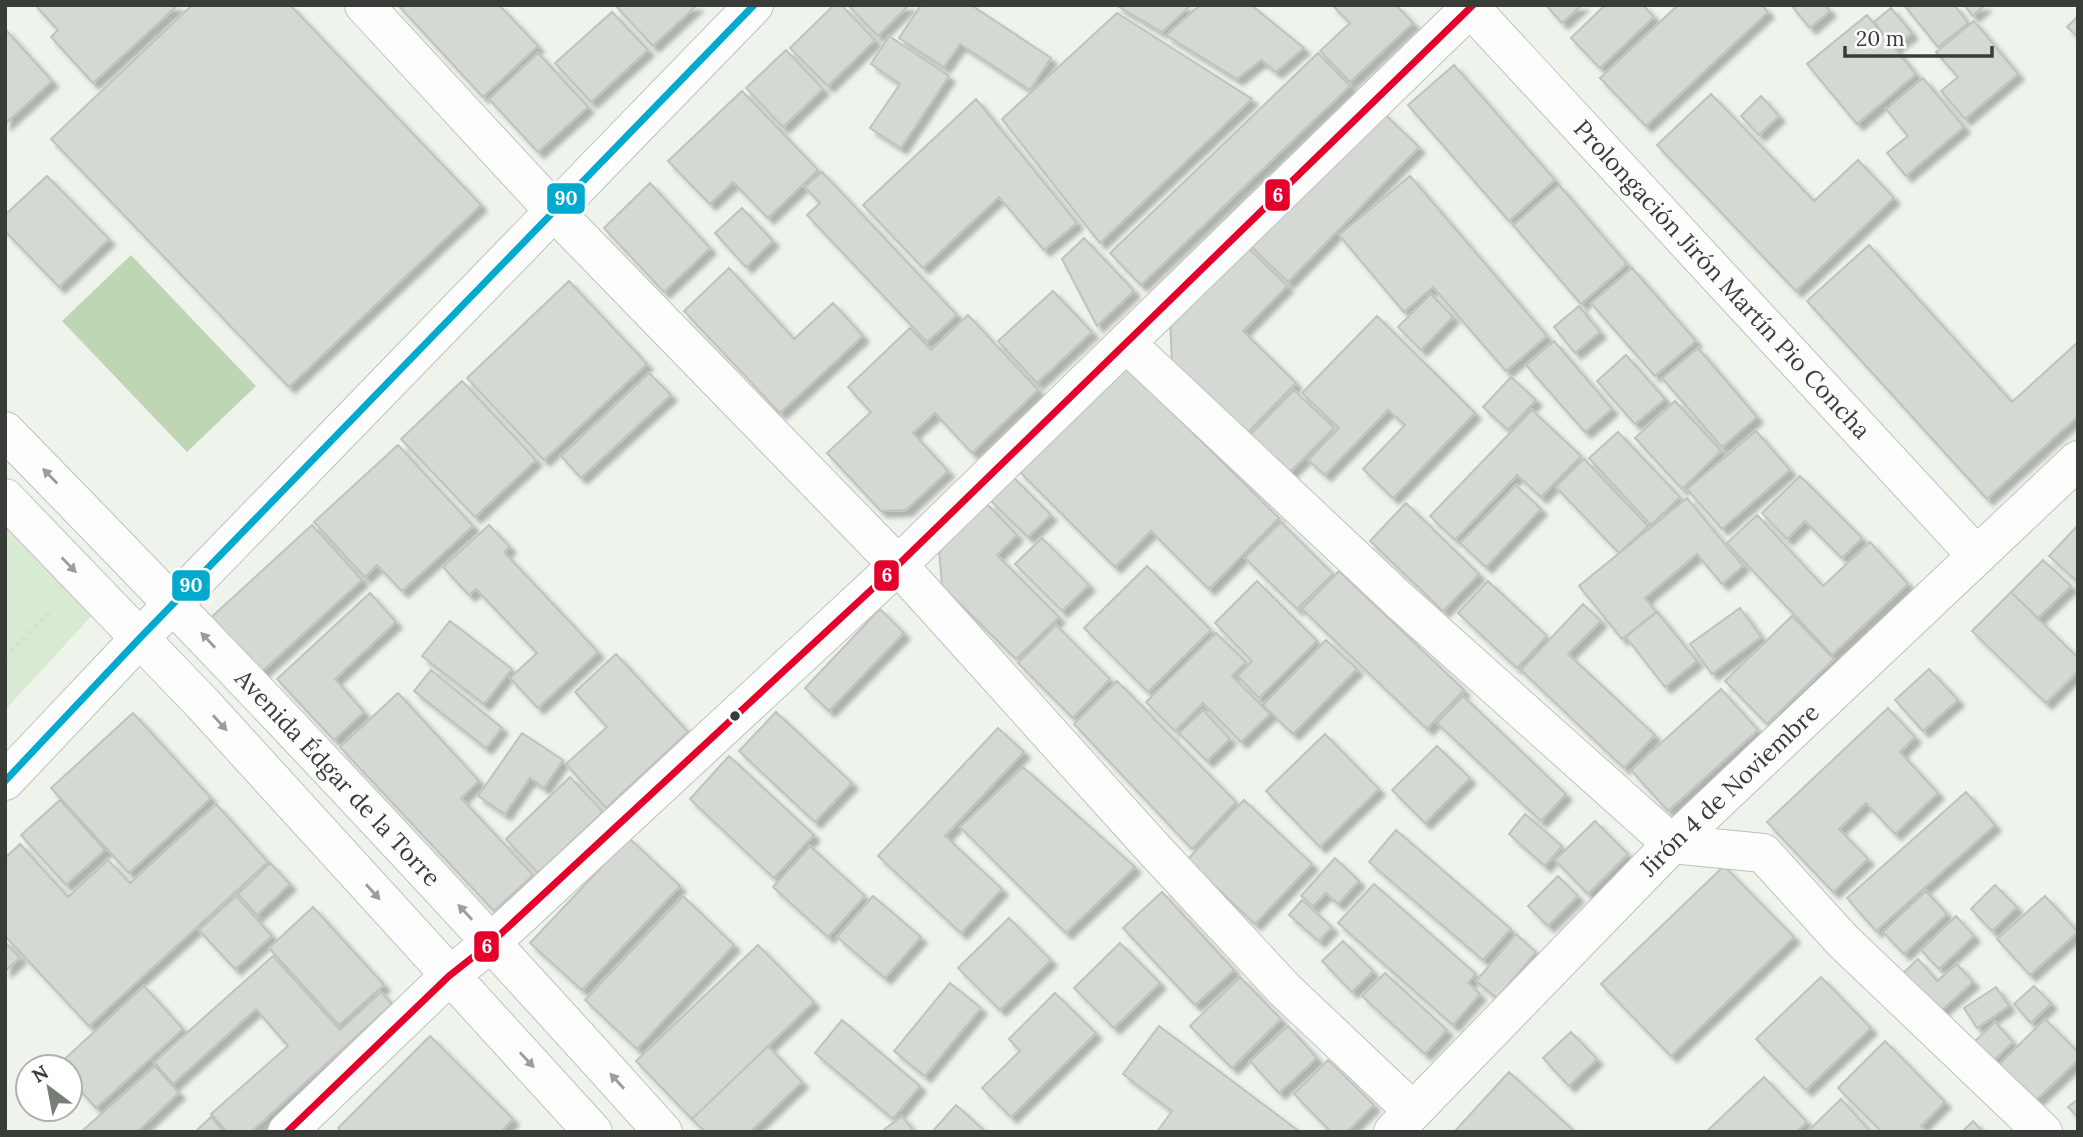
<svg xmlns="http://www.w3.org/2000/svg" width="2083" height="1137" viewBox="0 0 2083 1137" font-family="Lora,serif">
<defs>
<filter id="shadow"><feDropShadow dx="6" dy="6" stdDeviation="2" flood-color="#0004"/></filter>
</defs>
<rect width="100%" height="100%" fill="#eef4ec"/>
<path fill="#d9ead2" d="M5 518 95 612 5 710Z"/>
<path fill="#bed6b3" d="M131 255 256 386 187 452 62 321Z"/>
<path fill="#d5d9d3" stroke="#bfc3bd" stroke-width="2" filter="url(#shadow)" d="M35 5H178L93 83 51 37 58 30Z
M192 5H290L481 205 289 387 51 139Z
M398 5H499L538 46 483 97Z
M615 5H697L653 46Z
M834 5H841L875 40 828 86 790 48Z
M848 5H909L878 36Z
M921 5H971L1051 58 1030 90 960 44 944 67 899 38Z
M1116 5H1191L1162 32Z
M1200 5H1251L1304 48 1276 72 1261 60 1237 79 1166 35Z
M1332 5H1396L1413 23 1350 82 1320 51 1350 23Z
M1546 5H1582L1562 23Z
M1605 5H1643L1654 17 1600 68 1571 38Z
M1678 5H1762L1768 12 1646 126 1600 78Z
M1791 5H1825L1830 11 1810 28Z
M1904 5H1954L1968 23 1938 47Z
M1964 5H1985L1973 16Z
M1891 8 1912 33 1894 47 1874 22Z
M612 12 648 50 591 102 555 63Z
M1117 13 1252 99 1100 243 1002 119Z
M1867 15 1916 74 1857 124 1807 64Z
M2078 16V37L2067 27Z
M1974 21 2018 74 1965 119 1941 91 1958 77 1936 52Z
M5 29 52 81 5 124Z
M889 36 949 76 901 148 870 128 900 84 871 64Z
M786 50 823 89 783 127 746 88Z
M538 53 588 107 538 152 489 99Z
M1318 53 1350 86 1141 285 1110 253Z
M1454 65 1555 180 1509 221 1408 105Z
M1923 78 1964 127 1906 176 1887 153 1908 136 1886 109Z
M742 91 818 170 768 218 733 182 710 204 668 161Z
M1711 94 1814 201 1858 160 1894 198 1796 291 1657 145Z
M1761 96 1779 116 1759 135 1741 116Z
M976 99 1077 223 1044 250 999 197 923 268 863 205Z
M1376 106 1419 147 1288 282 1245 240Z
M822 172 957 315 927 342 807 215 820 203 805 187Z
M47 176 109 239 59 287 5 231V215Z
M1410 176 1547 336 1506 371 1433 287 1404 312 1339 235Z
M650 183 710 248 664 292 604 228Z
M1559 185 1627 264 1581 304 1513 225Z
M742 208 773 241 746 267 715 233Z
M1084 238 1134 291 1097 326 1062 259Z
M1242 242 1287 286 1243 331 1296 383 1244 436 1172 365 1170 316Z
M1869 245 2012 402 2078 342V416L1987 499 1807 301Z
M729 268 794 339 833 303 863 336 780 413 684 311Z
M1632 268 1696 341 1655 376 1591 303Z
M569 281 647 364 544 460 467 378Z
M1053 291 1092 332 1037 383 998 341Z
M1431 294 1453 317 1421 350 1398 327Z
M1579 306 1600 332 1575 353 1554 327Z
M968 315 1038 390 972 453 935 413 913 433 948 471 906 510 881 511 827 453 871 412 848 387 910 328 931 350Z
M1377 316 1475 413 1393 498 1363 469 1405 425 1388 410 1325 475 1308 460 1339 428 1302 393Z
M1554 341 1612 409 1585 432 1526 365Z
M1698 348 1757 417 1722 447 1662 378Z
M1626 355 1665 399 1635 424 1597 381Z
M1124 365 1279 518 1209 589 1151 531 1115 567 1019 471Z
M649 373 671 395 581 478 561 456Z
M1511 377 1536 400 1508 430 1483 407Z
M462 381 536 460 475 517 401 439Z
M1294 390 1334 428 1287 475 1248 437Z
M1675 401 1721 451 1682 489 1635 438Z
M1532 410 1581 456 1541 497 1517 475 1455 540 1430 516Z
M1756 431 1790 470 1722 529 1687 489Z
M1618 432 1680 497 1651 525 1589 458Z
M398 445 473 526 402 591 377 565 365 577 314 522Z
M1584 459 1648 526 1619 553 1556 487Z
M1800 476 1862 538 1842 558 1805 521 1787 539 1762 513Z
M1013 477 1051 515 1028 537 990 500Z
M1516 485 1541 509 1486 567 1460 543Z
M1687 498 1743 566 1722 584 1697 554 1645 598 1656 612 1622 639 1579 586Z
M986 503 1017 535 997 555 1059 617 1016 659 942 586 939 550Z
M1406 503 1479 574 1443 611 1370 541Z
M1757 515 1823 586 1870 542 1908 584 1832 655 1727 543Z
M1281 522 1333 574 1297 609 1245 558Z
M312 525 362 580 256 677 205 623Z
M489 525 510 547 504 552 598 652 538 708 510 678 537 653 476 589 469 595 443 567Z
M2078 525V582L2049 556Z
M1042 538 1089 585 1062 611 1015 564Z
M2043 560 2071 586 2038 618 2011 592Z
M1147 566 1211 630 1148 692 1084 628Z
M1339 571 1464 690 1427 729 1302 609Z
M1257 581 1317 641 1259 698 1238 676 1252 661 1215 623Z
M1488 581 1547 636 1517 668 1458 613Z
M2011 592 2078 658V671L2046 703 1972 631Z
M370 593 396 622 335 679 364 712 334 740 277 679Z
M1583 604 1601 621 1568 654 1655 735 1624 768 1521 670Z
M1740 608 1761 637 1712 674 1690 644Z
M880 609 904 633 829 711 805 688Z
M1657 612 1697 661 1665 687 1626 637Z
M1792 616 1834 659 1767 724 1725 681Z
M450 621 512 669 484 704 422 656Z
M1056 625 1110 679 1073 718 1018 663Z
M1216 633 1246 662 1232 676 1270 714 1241 742 1203 703 1175 731 1146 702Z
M1326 640 1357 669 1293 734 1263 705Z
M616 654 688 732 606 808 566 764 607 727 575 692Z
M1929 669 1958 700 1923 731 1895 700Z
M431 670 502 728 486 748 414 691Z
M1117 681 1236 802 1192 849 1074 724Z
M1721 689 1758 730 1668 811 1631 770Z
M398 693 479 781 461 798 533 875 494 911 340 747Z
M1463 696 1566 794 1541 821 1437 723Z
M1888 708 1915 737 1900 752 1938 793 1895 834 1866 803 1839 829 1868 859 1833 892 1767 822Z
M1203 710 1230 739 1207 761 1179 733Z
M776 712 852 783 815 822 739 751Z
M133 713 211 798 129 873 51 788Z
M998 728 1024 752 945 836 1002 889 961 933 878 856Z
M522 733 563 760 544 788 530 778 505 814 478 796Z
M1325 734 1379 789 1320 847 1266 791Z
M1437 746 1470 778 1425 823 1392 790Z
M729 756 814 835 774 878 690 799Z
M1023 767 1135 867 1066 933 960 827Z
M570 777 603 812 538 873 506 839Z
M1966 792 1995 825 1876 931 1847 898Z
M60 800 105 850 66 885 21 835Z
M1244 800 1312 864 1255 924 1187 860Z
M216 804 268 862 89 1026 5 936V858L20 844 68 897 108 860 130 883Z
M1525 814 1562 846 1545 866 1509 834Z
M1595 821 1628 854 1588 894 1555 860Z
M1396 830 1511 929 1483 960 1369 862Z
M629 838 680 886 582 990 530 943Z
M810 846 865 896 828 937 773 887Z
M1335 858 1359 881 1338 904 1326 893 1313 906 1301 896Z
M270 863 290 884 257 915 238 894Z
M1724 866 1794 937 1671 1056 1601 984Z
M1558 876 1578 896 1548 926 1528 906Z
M1374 884 1476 974 1468 983 1480 994 1453 1025 1338 923Z
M1995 885 2017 907 1992 931 1971 909Z
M1926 891 1947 914 1904 954 1883 932Z
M1162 892 1234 970 1195 1005 1123 928Z
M236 896 272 936 235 969 199 930Z
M683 896 734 945 637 1049 585 1000Z
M873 896 921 937 885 978 837 937Z
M2045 896 2078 932 2030 975 1997 939Z
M1302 900 1332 927 1319 941 1289 915Z
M313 907 384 985 339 1025 269 948Z
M1956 916 1974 936 1939 969 1921 950Z
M1009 918 1051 960 1000 1010 958 968Z
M1516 934 1536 952 1497 998 1476 981Z
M1343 941 1373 971 1352 992 1322 961Z
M5 942 20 958 5 971Z
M1120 943 1160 983 1114 1028 1074 988Z
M758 945 814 1002 692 1119 636 1061Z
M273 956 340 1030 381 992 392 1004 251 1132H227L211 1114 288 1046 256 1009 173 1084 154 1062Z
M1918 959 1937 981 1957 964 1973 982 1935 1016 1900 976Z
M1385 973 1447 1030 1425 1054 1362 996Z
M1240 977 1281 1019 1232 1068 1190 1026Z
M1821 977 1871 1028 1806 1090 1756 1039Z
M950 983 981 1008 925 1076 894 1051Z
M144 986 183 1029 96 1108 70 1079V1067L58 1065Z
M2034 986 2051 1003 2031 1023 2014 1004Z
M1996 987 2009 1006 1977 1028 1964 1008Z
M1055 993 1096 1033 1011 1117 982 1088 1020 1051 1009 1039Z
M2045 1019 2078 1052V1060L2029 1107 1993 1071Z
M842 1020 920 1086 893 1119 815 1053Z
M1995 1022 2013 1042 1989 1065 1971 1045Z
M1159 1026 1300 1132H1157L1172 1111 1123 1074Z
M1288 1026 1317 1058 1279 1093 1250 1061Z
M1571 1032 1597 1059 1569 1086 1543 1058Z
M430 1036 513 1119 501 1132H342L338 1128Z
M1885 1041 1945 1102 1921 1126 1927 1132H1882L1838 1088Z
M768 1046 802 1082 750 1132H705L692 1119Z
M1328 1060 1374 1105 1347 1132H1331L1294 1094Z
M155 1066 179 1093 137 1132H81Z
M1509 1072 1573 1130 1571 1132H1454Z
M1764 1077 1807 1122 1796 1132H1706Z
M1841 1099 1871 1132H1807Z
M2078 1099V1117L2068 1107Z
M956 1105 986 1132H932Z
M902 1116 914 1132H881Z
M211 1117 224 1132H195Z
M1973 1121 1983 1132H1962Z"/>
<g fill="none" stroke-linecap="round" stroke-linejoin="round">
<defs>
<g id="street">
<path d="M364 5 555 212 898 565 1152 847 1285 990 1413 1111"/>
<path id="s1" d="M1468 5 1977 556"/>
<path d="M1126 343 1399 600 1672 844 1763 853 1842 940 2043 1132"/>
<path d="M5 781 139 639 754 5"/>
<path d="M287 1132 449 976 492 942 898 565 1473 5"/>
<path id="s2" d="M1393 1132 1672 844 2078 460"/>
</g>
<g id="highway">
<path id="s3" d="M5 431C229 660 449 893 663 1132"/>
<path d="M5 498 203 704 593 1132"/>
</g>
</defs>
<use href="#street" stroke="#bec2bc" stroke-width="40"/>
<use href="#highway" stroke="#bec2bc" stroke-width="40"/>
<path stroke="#dadcda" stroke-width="4.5" stroke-dasharray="3.5 5" stroke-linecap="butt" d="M5 658 51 611"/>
<use href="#street" stroke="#fcfdfc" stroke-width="38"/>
<use href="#highway" stroke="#fcfdfc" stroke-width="38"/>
<defs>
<path id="bus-1" d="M5 781 139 639 754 5"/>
<path id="bus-2" d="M287 1132 449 976 492 942 898 565 1473 5"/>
</defs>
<use href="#bus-1" stroke="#fff" stroke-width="12"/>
<use href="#bus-2" stroke="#fff" stroke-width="12"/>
<use href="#bus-1" stroke="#00a9ce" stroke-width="7"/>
<use href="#bus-2" stroke="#e4002b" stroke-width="7"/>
</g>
<defs><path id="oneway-solid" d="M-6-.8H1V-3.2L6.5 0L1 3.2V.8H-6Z" transform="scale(1.75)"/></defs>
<g fill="#9a9d9a">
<use href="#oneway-solid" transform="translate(50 476) rotate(-134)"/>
<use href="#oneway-solid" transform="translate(69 565) rotate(46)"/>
<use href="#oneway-solid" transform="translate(208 640) rotate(-133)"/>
<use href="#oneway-solid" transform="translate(220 723) rotate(48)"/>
<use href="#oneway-solid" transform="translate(373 892) rotate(48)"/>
<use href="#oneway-solid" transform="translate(465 912) rotate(-133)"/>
<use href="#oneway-solid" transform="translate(527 1060) rotate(47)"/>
<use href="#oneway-solid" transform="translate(617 1081) rotate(-132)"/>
</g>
<circle fill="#393d37" stroke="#fff" stroke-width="2.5" cx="735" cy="716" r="6"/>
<g text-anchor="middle" stroke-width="6" stroke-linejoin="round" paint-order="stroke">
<g font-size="24" fill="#393d37" stroke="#fff">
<text dy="8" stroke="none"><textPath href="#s1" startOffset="374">Prolongación Jirón Martín Pio Concha</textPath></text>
<text dy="8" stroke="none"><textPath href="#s3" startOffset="481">Avenida Édgar de la Torre</textPath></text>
<text dy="8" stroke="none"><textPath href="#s2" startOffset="480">Jirón 4 de Noviembre</textPath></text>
</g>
</g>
<g stroke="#fff" stroke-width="2.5">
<rect x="1264" y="178" width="27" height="34" rx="7" fill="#e4002b"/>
<rect x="546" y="182" width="40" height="33" rx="7" fill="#00a9ce"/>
<rect x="873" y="559" width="27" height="33" rx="7" fill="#e4002b"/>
<rect x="171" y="569" width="40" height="33" rx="7" fill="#00a9ce"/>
<rect x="473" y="930" width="27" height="33" rx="7" fill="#e4002b"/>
</g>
<g font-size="19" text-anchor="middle" font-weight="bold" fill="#fff">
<text x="1278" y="202">6</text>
<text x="566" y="205">90</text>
<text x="887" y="582">6</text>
<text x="191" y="592">90</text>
<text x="487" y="953">6</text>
</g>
<rect width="2083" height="1137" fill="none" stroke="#393d37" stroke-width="14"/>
<g transform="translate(49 1088) rotate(328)"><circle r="33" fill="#ffffff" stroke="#b0b1af" stroke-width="2"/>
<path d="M0-5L12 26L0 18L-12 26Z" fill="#787d76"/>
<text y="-10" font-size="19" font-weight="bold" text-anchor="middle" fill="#393d37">N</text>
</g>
<path d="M1845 46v10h147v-10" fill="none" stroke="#393d37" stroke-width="3.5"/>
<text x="1856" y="46" font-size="21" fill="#393d37" stroke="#ffffff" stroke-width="5" paint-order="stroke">20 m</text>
</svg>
